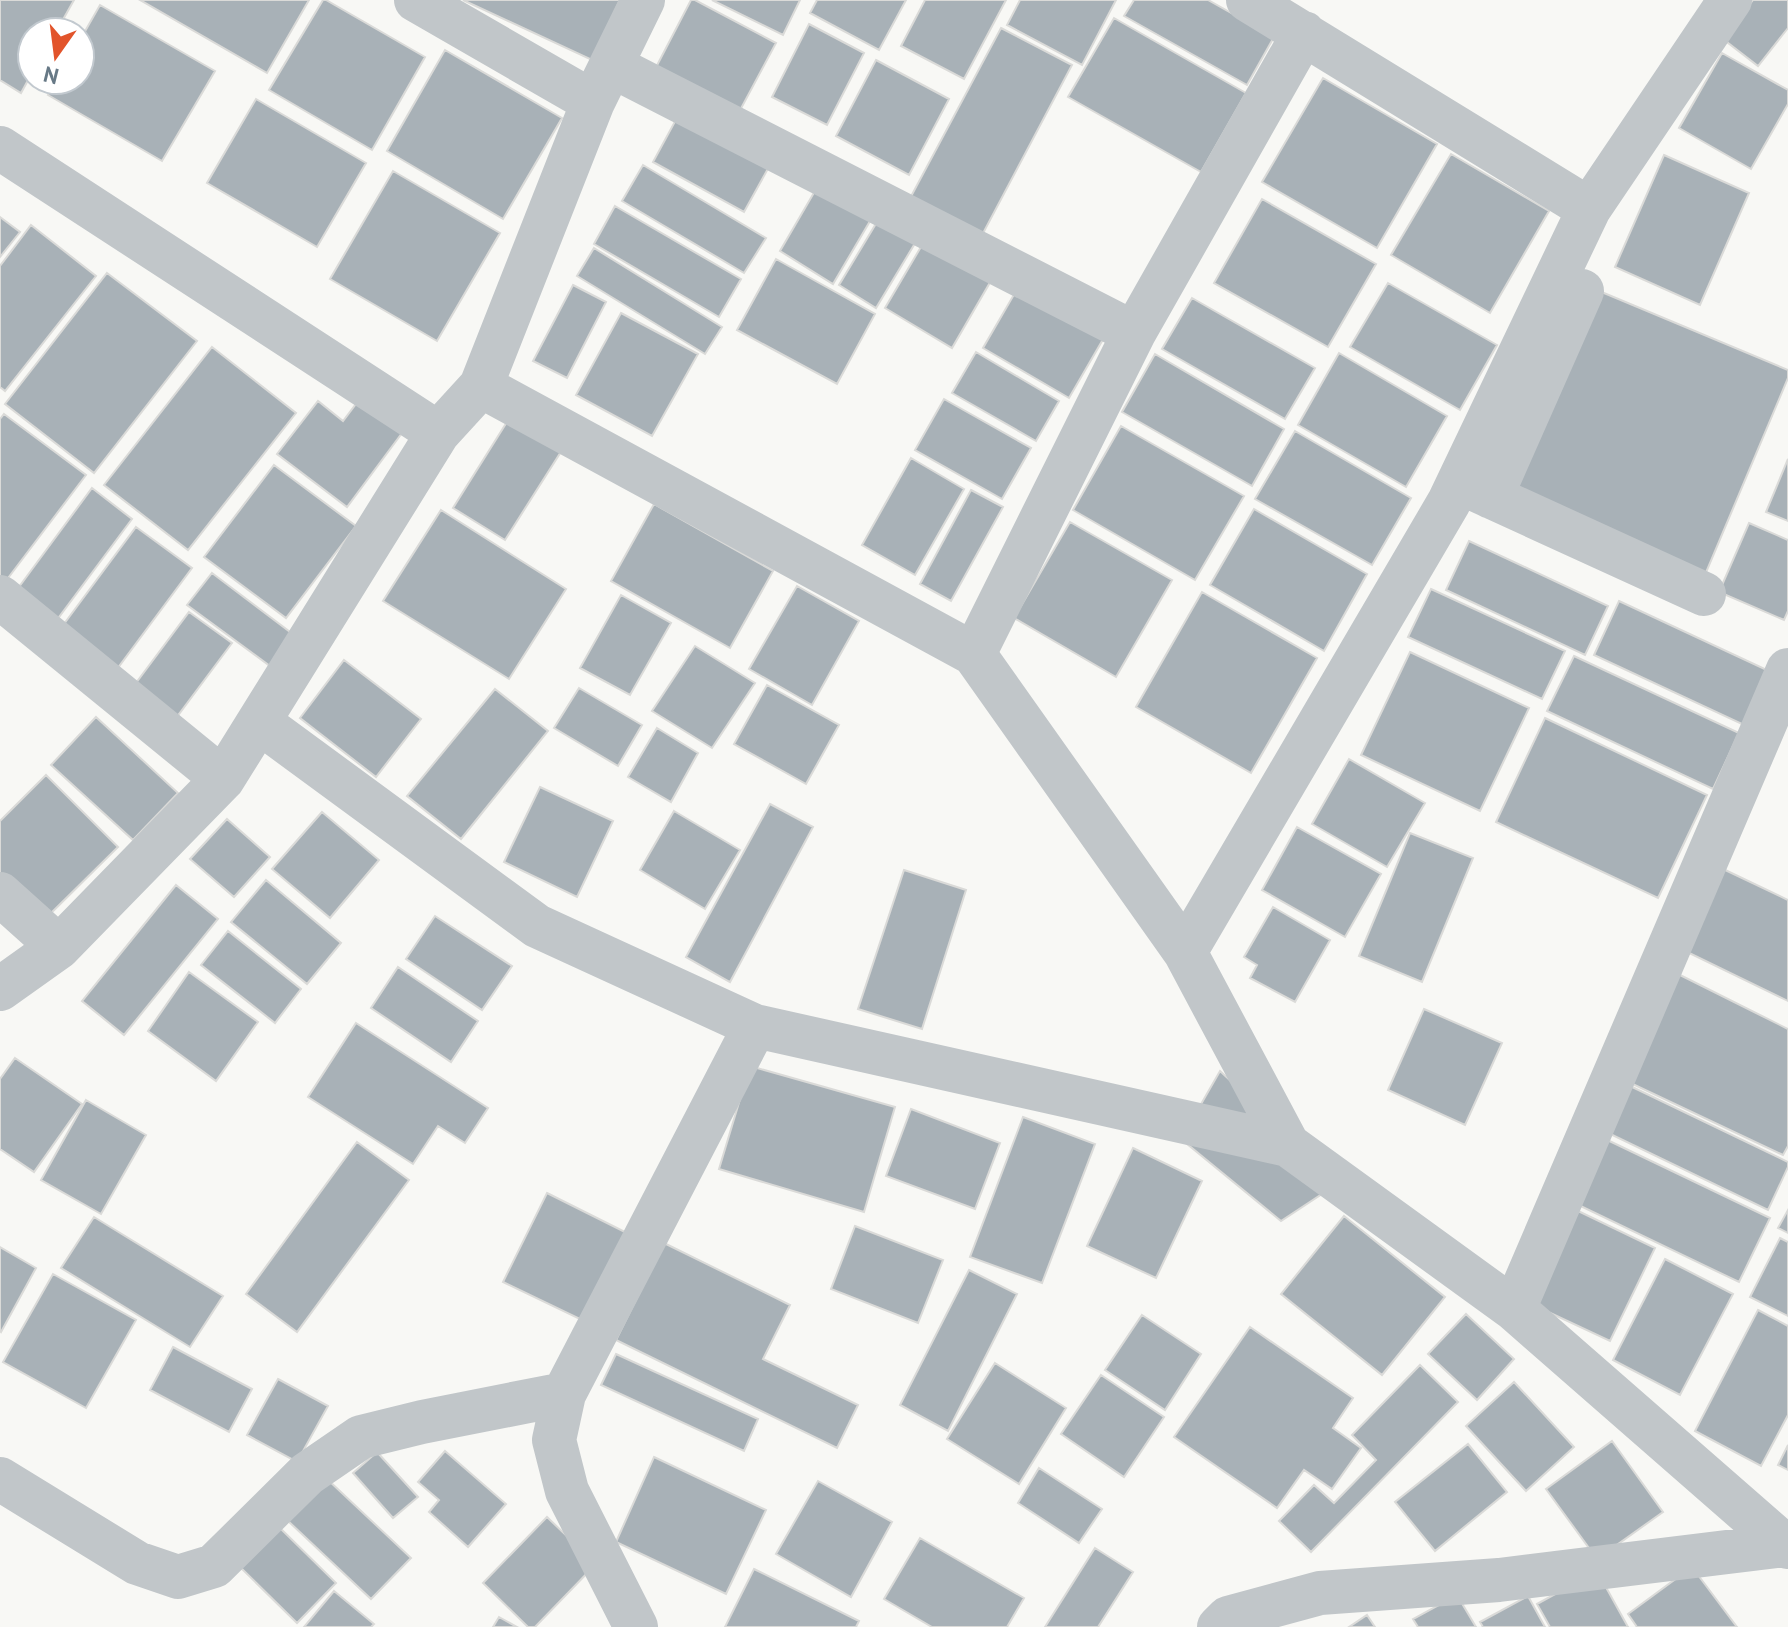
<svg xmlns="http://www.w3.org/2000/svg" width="1788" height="1627" viewBox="0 0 1788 1627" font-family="'PT Sans',sans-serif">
<rect width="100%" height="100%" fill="#f8f8f5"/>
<path fill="#a8b1b7" stroke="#dadad8" stroke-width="2" d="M0 0H74L56 32H32V73L21 93 0 80Z
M140 0H309L267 73Z
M323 0H326L425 57 372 150 269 90Z
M463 0H620L592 60Z
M691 0H695L776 43 737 116 653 73Z
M712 0H800L783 35Z
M817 0H906L879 50 810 13Z
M925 0H1006L964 79 901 46Z
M1020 0H1116L1082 65 1007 25Z
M1134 0H1208L1274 37 1247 85 1124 16Z
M1753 0H1788V28L1758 66 1723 39Z
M100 5 215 71 162 161 48 95 57 80H80V40Z
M1114 18 1246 93 1201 172 1068 97Z
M809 24 864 53 827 125 772 97Z
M1001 28 1072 65 980 239 908 202Z
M445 50 562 118 503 219 387 151Z
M1722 53 1788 90V104L1751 169 1679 128Z
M876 60 949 99 909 175 836 136Z
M1323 78 1437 144 1377 248 1262 182Z
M256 99 366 163 317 247 207 183Z
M679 114 770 165 744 212 653 162Z
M1451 154 1549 211 1490 313 1391 255Z
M1664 155 1749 193 1700 305 1615 267Z
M643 165 766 238 744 273 622 201Z
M393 171 500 233 437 341 330 279Z
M819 184 873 216 833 284 780 251Z
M1262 199 1376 264 1328 347 1214 283Z
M615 206 741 279 719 317 594 244Z
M0 217 20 232 0 257Z
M880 217 917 240 876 308 839 285Z
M31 225 96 276 5 391 0 387V266Z
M925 240 992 279 952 348 885 308Z
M594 248 722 327 705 354 577 276Z
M776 259 875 314 837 384 737 330Z
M107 273 197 341 94 473 5 404Z
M1023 279 1109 329 1069 398 983 348Z
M1388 283 1497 345 1460 410 1350 347Z
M573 285 606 302 567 378 533 361Z
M1592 288 1788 370V378L1702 582 1503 498Z
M1192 298 1315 368 1285 419 1162 349Z
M621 313 698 354 652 436 576 395Z
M212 347 296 413 188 550 104 485Z
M976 352 1059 401 1036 441 952 393Z
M1339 353 1447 416 1406 487 1298 425Z
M1155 354 1284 429 1252 486 1122 412Z
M362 396 405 429 347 507 277 454 318 401 343 421Z
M944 399 1031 448 1002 499 915 450Z
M4 414 86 475 5 582 0 579V419Z
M512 414 564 447 505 540 453 508Z
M1121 426 1244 496 1195 580 1073 510Z
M1295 431 1411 498 1372 565 1255 499Z
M911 458 964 489 915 575 862 545Z
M1788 459V521L1766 512Z
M274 465 356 526 286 618 204 557Z
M92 488 132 519 56 621 16 591Z
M971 490 1003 507 951 601 920 584Z
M654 504 773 571 730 648 611 581Z
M1254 509 1367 574 1324 651 1210 585Z
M441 510 566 589 509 679 383 601Z
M1070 522 1172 580 1116 677 1014 618Z
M1749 523 1788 540V611L1784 620 1719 592Z
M136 527 192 568 117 669 61 628Z
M1469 541 1608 606 1585 655 1446 590Z
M212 573 294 635 270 666 187 605Z
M797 586 859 621 812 705 749 669Z
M1431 589 1565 651 1542 699 1408 637Z
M1202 592 1317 658 1251 773 1136 707Z
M621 595 671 623 630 695 580 668Z
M1619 601 1769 671 1744 725 1594 655Z
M189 612 232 643 176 718 133 687Z
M695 646 755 683 712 748 652 711Z
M1410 652 1529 708 1480 811 1361 755Z
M1574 656 1739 733 1713 789 1547 711Z
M344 660 421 719 376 777 300 718Z
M767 685 839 725 806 784 734 744Z
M579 688 642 725 618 766 554 728Z
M495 689 548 731 461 839 407 796Z
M96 717 178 793 133 840 51 765Z
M1545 718 1707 795 1658 898 1496 822Z
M657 728 698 753 671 802 628 777Z
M1349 759 1425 803 1387 867 1312 824Z
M46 775 118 847 44 920 0 876V821Z
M540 787 613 821 577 897 504 862Z
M770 804 813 827 730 982 686 957Z
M674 811 740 850 705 909 640 870Z
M322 812 379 860 330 918 272 869Z
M227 819 270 857 234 897 190 859Z
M1297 827 1381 874 1345 937 1262 890Z
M1410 833 1473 858 1422 982 1359 956Z
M1721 868 1788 900V1001L1683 950Z
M904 870 966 890 922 1029 858 1009Z
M266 880 341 943 307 984 231 922Z
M176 885 218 919 124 1035 82 1001Z
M1273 907 1330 940 1295 1002 1250 978 1257 965 1244 957Z
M435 916 512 966 482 1010 406 959Z
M228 931 301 989 275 1023 201 965Z
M398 967 478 1021 451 1062 371 1008Z
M1670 970 1788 1029V1146L1783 1155 1622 1079Z
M189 972 258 1022 216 1081 148 1031Z
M1424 1009 1502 1043 1465 1125 1388 1090Z
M356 1023 488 1108 465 1143 438 1126 413 1164 308 1097Z
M15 1058 82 1104 34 1172 0 1149V1079Z
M750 1066 895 1107 864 1212 719 1169Z
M1220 1071 1340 1182 1281 1221 1181 1139Z
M1626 1084 1788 1162V1167L1768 1210 1604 1131Z
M86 1100 146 1135 101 1214 41 1180Z
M911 1109 1000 1143 975 1209 886 1176Z
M1023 1117 1095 1144 1042 1283 970 1257Z
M1599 1136 1770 1218 1739 1282 1568 1200Z
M357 1142 409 1180 297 1332 246 1294Z
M1133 1148 1202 1181 1156 1278 1087 1246Z
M547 1193 627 1233 584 1321 503 1282Z
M1574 1209 1655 1248 1610 1341 1529 1303Z
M1788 1210V1233L1778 1228Z
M1344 1216 1445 1297 1382 1375 1281 1294Z
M94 1217 223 1296 190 1347 61 1268Z
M855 1226 943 1260 918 1323 831 1289Z
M1780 1238 1788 1242V1316L1750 1297Z
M664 1243 790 1305 763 1359 858 1405 837 1448 616 1340Z
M0 1247 36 1268 1 1332 0 1331Z
M1665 1259 1733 1294 1680 1395 1613 1360Z
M969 1270 1017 1294 948 1431 900 1405Z
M53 1274 136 1320 86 1408 3 1362Z
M1758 1310 1788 1326V1415L1761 1466 1695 1431Z
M1466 1314 1514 1359 1477 1400 1428 1354Z
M1142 1315 1201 1354 1165 1410 1105 1370Z
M1250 1327 1353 1398 1333 1428 1361 1448 1332 1489 1304 1470 1277 1508 1174 1437Z
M173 1347 252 1389 229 1432 150 1390Z
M616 1354 758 1419 744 1451 601 1385Z
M995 1363 1066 1408 1019 1484 947 1439Z
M1420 1365 1458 1402 1311 1552 1279 1521 1314 1485 1334 1503 1376 1460 1352 1435Z
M1101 1375 1164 1417 1124 1477 1061 1434Z
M278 1379 328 1406 297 1462 247 1435Z
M1514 1382 1574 1447 1526 1491 1466 1426Z
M1612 1441 1663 1512 1597 1559 1546 1489Z
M1468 1444 1507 1492 1435 1551 1395 1502Z
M1788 1445V1470L1778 1465Z
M445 1451 506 1504 468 1547 429 1512 439 1500 418 1482Z
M377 1452 418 1497 393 1518 353 1473Z
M654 1457 766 1510 726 1594 616 1542Z
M1039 1468 1102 1509 1079 1543 1018 1503Z
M326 1478 411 1558 371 1599 287 1520Z
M818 1481 892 1522 851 1597 776 1554Z
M547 1517 596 1564 535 1627H528L483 1583Z
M279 1527 336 1583 297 1623 240 1567Z
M920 1538 1024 1598 1007 1627H932L884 1599Z
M1095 1548 1133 1572 1098 1627H1045Z
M1692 1567 1737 1627H1637L1628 1614Z
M754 1569 859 1621 856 1627H725Z
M1597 1571 1628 1627H1550L1537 1604Z
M334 1591 374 1624 371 1627H304Z
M1457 1595 1476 1627H1418L1413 1619Z
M1528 1596 1545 1627H1483L1480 1622Z
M1367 1615 1375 1627H1349Z
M499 1617 517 1627H493Z"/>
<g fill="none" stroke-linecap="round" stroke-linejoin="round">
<path stroke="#c1c6c9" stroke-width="44" d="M416 0 593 102
M1248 0 1589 209
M612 66 1134 333
M0 148 438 433
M481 386 974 654 1185 952 1288 1145 1514 1309 1784 1545 1788 1547
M1459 482 1704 594
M1491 497 1582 291
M0 597 223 779
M974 654 1134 333 1304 33
M259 722 537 926 755 1026 1288 1145
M0 894 59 947
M1185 952 1449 502 1589 209 1730 0
M0 989 59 947 223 779 438 433 481 386 593 102 643 0
M1514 1309 1788 670
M0 1479 137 1563 178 1577 214 1566 307 1474 361 1437 422 1422 564 1394
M636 1627 567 1491 554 1440 564 1394 755 1026
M1219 1627 1228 1618 1320 1593 1499 1580 1784 1545"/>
</g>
<g transform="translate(56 56) rotate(194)"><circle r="38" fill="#ffffff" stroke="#c2c9cf" stroke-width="2"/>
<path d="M0-6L14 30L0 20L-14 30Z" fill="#e2542b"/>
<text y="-12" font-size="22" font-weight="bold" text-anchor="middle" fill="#677986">N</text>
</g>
</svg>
